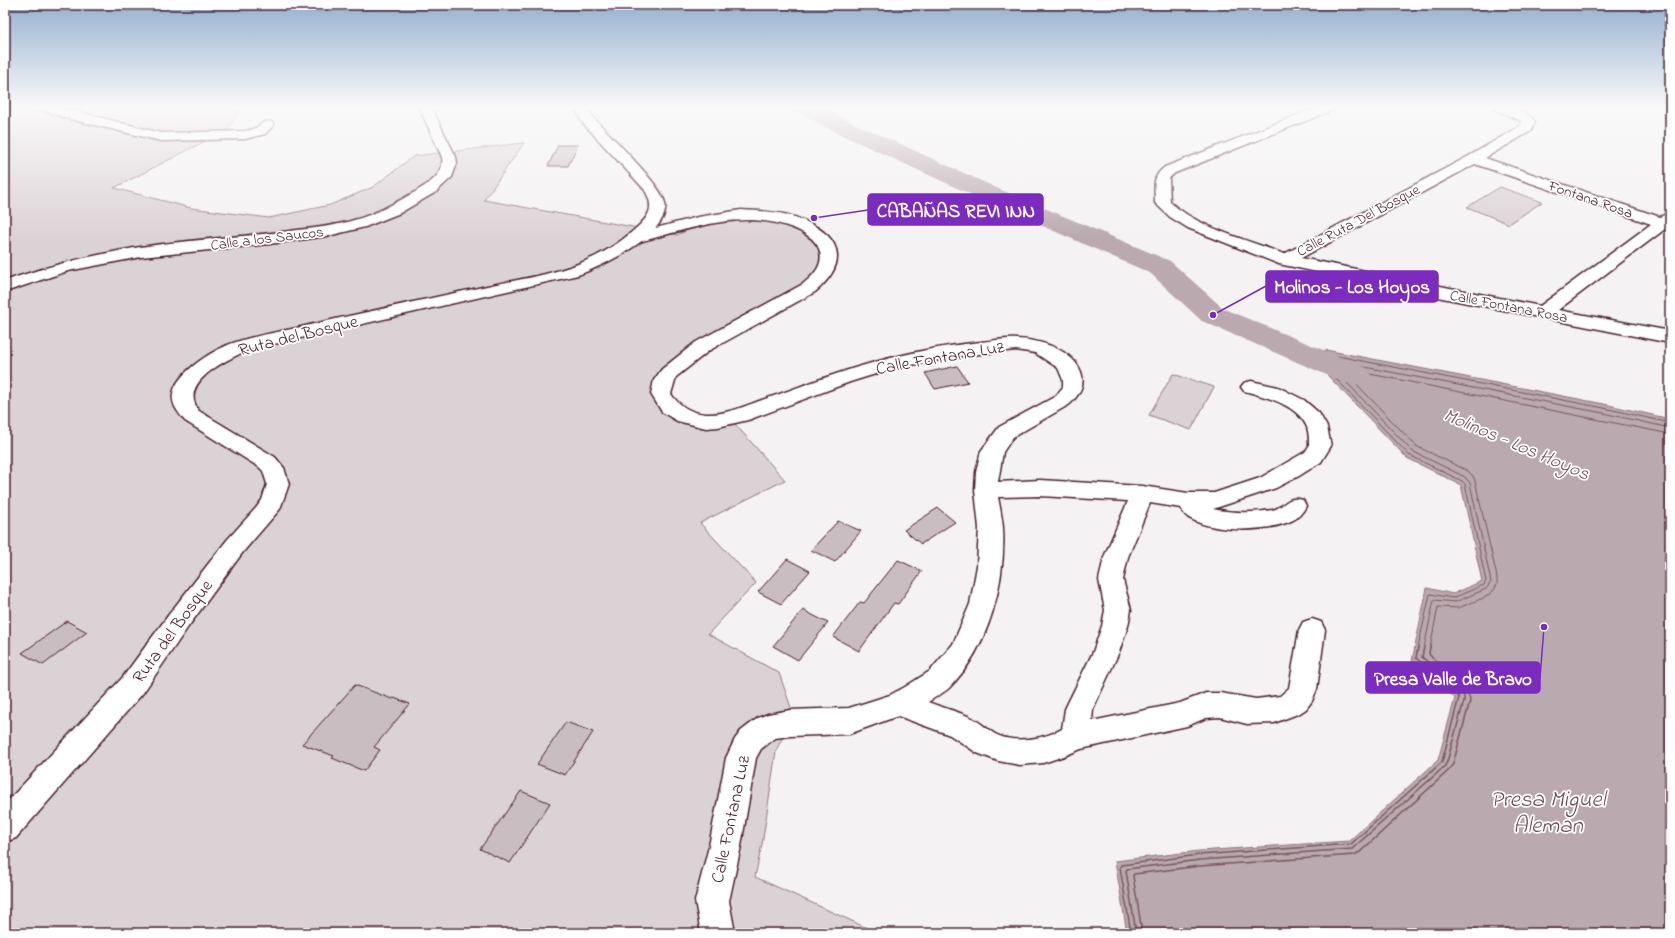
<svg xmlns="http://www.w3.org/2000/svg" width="1675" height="938" viewBox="0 0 1675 938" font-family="'Indie Flower',sans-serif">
<rect width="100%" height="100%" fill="#f4f2f2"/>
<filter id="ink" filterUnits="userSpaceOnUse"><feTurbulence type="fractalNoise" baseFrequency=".025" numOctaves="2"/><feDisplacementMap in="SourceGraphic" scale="8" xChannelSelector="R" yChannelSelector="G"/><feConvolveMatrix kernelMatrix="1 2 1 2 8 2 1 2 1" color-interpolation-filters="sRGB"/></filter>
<g filter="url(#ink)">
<path fill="#dbd2d5" stroke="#927880" d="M26 107H243L227 130 114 188 191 208 269 218 330 205 373 187 414 156 524 143 484 200 677 235 697 226 727 219 776 220 813 236 824 254 813 279 699 343 658 403 734 423 785 480 700 523 756 583 708 634 779 673 796 722C786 731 781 739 776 751L763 839 755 877 878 933H5V110Z
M1500 187 1542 202 1509 224 1467 207Z
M1173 374 1214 387 1191 430 1149 415Z"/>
<path fill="#baa9ae" stroke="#8d727a" d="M1326 350 1604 404 1670 419V933H1124L1126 927 1115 861 1199 851 1349 841 1438 760 1455 698 1412 661 1427 588 1453 594 1482 581 1461 485 1407 458 1308 355Z"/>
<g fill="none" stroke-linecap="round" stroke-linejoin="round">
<path stroke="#77565f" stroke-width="1" d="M1418 648 1430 594 1453 598 1484 585 1486 581 1465 484 1462 481 1409 455 1318 360V357L1327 354 1604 408 1670 423
M1424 648 1434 600 1455 602 1486 589 1491 582 1470 483 1465 477 1412 451 1328 363V360L1603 413 1670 428
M1430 648 1438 607 1458 608 1486 597 1494 590 1497 584V577L1475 481 1473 476 1468 471 1416 446 1345 372V369L1670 434"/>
<path stroke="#77565f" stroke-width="1.5" d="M1128 933 1130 927 1120 867 1121 865 1199 855 1351 844 1442 762 1459 697 1416 658 1418 647
M1134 933 1135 926 1126 871 1127 869 1200 860 1352 849 1444 767 1447 762 1464 701V695L1422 657 1424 647
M1140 933 1141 925 1133 876 1134 874 1200 866 1354 855 1360 852 1448 771 1453 764 1470 701C1467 679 1442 670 1429 654L1430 647"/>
<path fill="#baa9ae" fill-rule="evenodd" d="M795 107H822L845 119 999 189 1170 261 1224 309 1367 368 1371 375 1367 382 1355 385 1343 382 1202 321 1150 273 981 199 829 129 798 112Z"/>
</g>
<path fill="#cabdc1" stroke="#4a1f2b" d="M558 145H578L568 166H548Z
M957 366 968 382 935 389 925 373Z
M938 508 955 522 921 544 904 530Z
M838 521 861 531 835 562 811 550Z
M787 559 810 571 781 604 758 592Z
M898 560 922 571 898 604 894 603 859 651 833 637 860 602 864 603Z
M803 610 828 623 798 660 773 646Z
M67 621 87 632 43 665 22 653Z
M355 685 392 699 394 698 410 704 374 747 380 750 364 771 332 758 334 756 302 744Z
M566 722 593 732 565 775 537 764Z
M521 791 550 803 510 863 480 849Z"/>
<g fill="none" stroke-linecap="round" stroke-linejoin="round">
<defs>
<path id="minor" d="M40 107H59L161 133 245 131C248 130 252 130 255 128 262 125 263 120 272 122L274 125 265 134 245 139 161 141 70 119 42 110Z
M1318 107H1335L1333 110 1175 173 1169 178 1170 202C1199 228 1248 240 1284 254L1469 156 1520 126 1521 122 1519 120 1496 110 1494 107C1510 107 1525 108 1535 122L1531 131 1485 158 1660 217 1670 212V224L1669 226 1558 310 1670 331V343L1417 293 1279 264 1188 228 1170 217 1155 203C1155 187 1151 177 1165 167ZM1475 164 1651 224 1540 306 1301 258Z
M741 210C757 211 772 211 788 215 832 228 858 255 815 292L710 350 676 377 671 394C679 406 692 413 706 414 725 415 745 406 762 400 786 392 811 382 836 374 883 358 932 347 981 342 992 341 1006 338 1017 339 1037 340 1061 346 1075 362 1088 378 1083 391 1070 404L1013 437 1003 452 998 482 1040 480 1142 486 1188 493H1214L1260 478 1305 452 1309 446C1309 440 1309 433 1307 427 1297 404 1266 397 1244 391L1241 387 1244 383 1251 381 1278 387 1304 400 1319 413 1327 427 1331 446 1321 462 1299 476 1276 488 1213 509C1232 513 1253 513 1272 510 1286 507 1285 495 1303 500L1306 506C1303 512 1298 518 1291 521 1266 532 1216 533 1191 519 1186 517 1183 512 1181 508L1150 503 1128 557 1123 580 1131 610 1128 626 1119 652 1093 709 1092 721 1180 703 1206 693H1220L1256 699 1280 696 1289 688 1299 630 1303 622 1312 619 1321 622 1325 630 1317 689 1312 701 1306 709 1300 713 1274 723 1247 724 1220 717 1206 718 1187 726 1081 749 1064 756 1043 763 1020 765 998 761 977 753 950 735 898 716 849 734 790 736 775 738 761 749 756 758 741 846 729 901 735 933H701L695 901 709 846 726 758 735 739 741 731 758 718 768 714 790 710 849 708 890 695 905 687 930 671 953 644 970 604 977 566 979 528 975 490 976 472 981 451 999 427 1056 396 1063 387V380L1058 368 1035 353 1016 350 961 356 895 368 850 382 748 420 718 427 706 428 677 421 662 412 651 394 654 380 662 369 696 342 803 284C814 275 825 264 819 249 815 238 803 232 793 228 741 208 687 230 635 243L629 241 627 238 629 235 698 217ZM1040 496 1128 501 1104 557 1099 580 1105 610 1102 626 1093 652 1065 709 1062 729C1044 739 1014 744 995 734 987 729 980 722 972 718 958 711 942 708 928 702 935 697 944 693 950 687 989 647 1006 582 1003 528 1002 518 1000 507 998 497Z"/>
<path id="tertiary" d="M575 107H587L593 117C608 134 662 185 665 203 671 234 601 267 578 275L248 350C227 360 177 382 199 411L275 457 284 468 289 484 280 509 243 552 188 627 143 693 16 838 5 842V804L123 677 170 613 227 540 256 508 262 500 267 484 263 471 259 467 185 421C179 413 171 405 173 394 176 372 216 348 236 342 257 335 279 332 301 327 360 313 419 301 478 288 505 282 534 278 560 270 588 262 613 249 634 230 649 217 656 208 644 189L582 122Z"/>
<path id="secondary" d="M419 107H431L456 157 457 163 452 177 436 192 400 213 365 227 328 236 269 244 141 257 68 271 5 292V281C49 265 94 255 140 247 192 239 245 237 297 230 316 228 336 226 354 220 376 214 395 203 415 192 428 184 445 175 442 157Z"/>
</defs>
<use href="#minor" stroke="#4a1f2b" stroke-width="3"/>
<use href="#tertiary" stroke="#4a1f2b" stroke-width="3"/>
<use href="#secondary" stroke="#4a1f2b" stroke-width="3"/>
<use href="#minor" fill="#fff" fill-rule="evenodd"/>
<use href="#tertiary" fill="#fff" fill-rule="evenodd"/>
<use href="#secondary" fill="#fff" fill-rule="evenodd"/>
</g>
</g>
<linearGradient id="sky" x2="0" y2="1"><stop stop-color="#95b0d1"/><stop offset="0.45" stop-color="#faf9f9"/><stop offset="1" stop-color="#faf9f9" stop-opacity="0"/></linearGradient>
<rect width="1675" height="238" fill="url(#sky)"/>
<g text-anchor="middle" stroke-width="3.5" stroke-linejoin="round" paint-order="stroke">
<g font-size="15" fill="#4a1f2b" stroke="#fff">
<text transform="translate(1591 199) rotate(19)" y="5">Fontana Rosa</text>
<text transform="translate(1358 220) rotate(-28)" y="5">Calle Ruta Del Bosque</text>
<text transform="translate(267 238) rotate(-7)" y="5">Calle a los Saucos</text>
<text transform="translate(1509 306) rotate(11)" y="5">Calle Fontana Rosa</text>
</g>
<g font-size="18" fill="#4a1f2b" stroke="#fff">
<text transform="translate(298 335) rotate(-14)" y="6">Ruta del Bosque</text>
<text transform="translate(940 357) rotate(-10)" y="6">Calle Fontana Luz</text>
<text transform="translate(172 631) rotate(-54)" y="6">Ruta del Bosque</text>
<text transform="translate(730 819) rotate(-78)" y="6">Calle Fontana Luz</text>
</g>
<g font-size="19" font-style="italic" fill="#714f59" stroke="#fff">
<text transform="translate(1517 443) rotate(23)" y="7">Molinos - Los Hoyos</text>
</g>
<g font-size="23" font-style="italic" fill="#714f59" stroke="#fff">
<text x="1548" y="806">Presa Miguel<tspan x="1548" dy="26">Aleman</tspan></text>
</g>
</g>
<path fill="none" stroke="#7b2cbf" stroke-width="1.5" d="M814 218L868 210M1213 315L1266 286M1544 627L1540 678"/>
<g fill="#7b2cbf" stroke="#fff" stroke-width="1.5">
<circle cx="814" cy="218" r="4"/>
<circle cx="1213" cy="315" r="4"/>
<circle cx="1544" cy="627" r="4"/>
</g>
<g fill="#7b2cbf" stroke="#7b2cbf" stroke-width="1.5">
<rect x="868" y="194" width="175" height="31" rx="4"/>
<rect x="1266" y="271" width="172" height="31" rx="4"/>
<rect x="1366" y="662" width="174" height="31" rx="4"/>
</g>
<g font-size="19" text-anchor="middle" font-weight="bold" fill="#fff">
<text x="956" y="217">CABAÑAS REVI INN</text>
<text x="1352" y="293">Molinos - Los Hoyos</text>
<text x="1453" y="685">Presa Valle de Bravo</text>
</g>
<rect width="1675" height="938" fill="none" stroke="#fff" stroke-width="20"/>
<rect x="10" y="10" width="1655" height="918" fill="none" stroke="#4a1f2b" stroke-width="1.5" filter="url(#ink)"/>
</svg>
